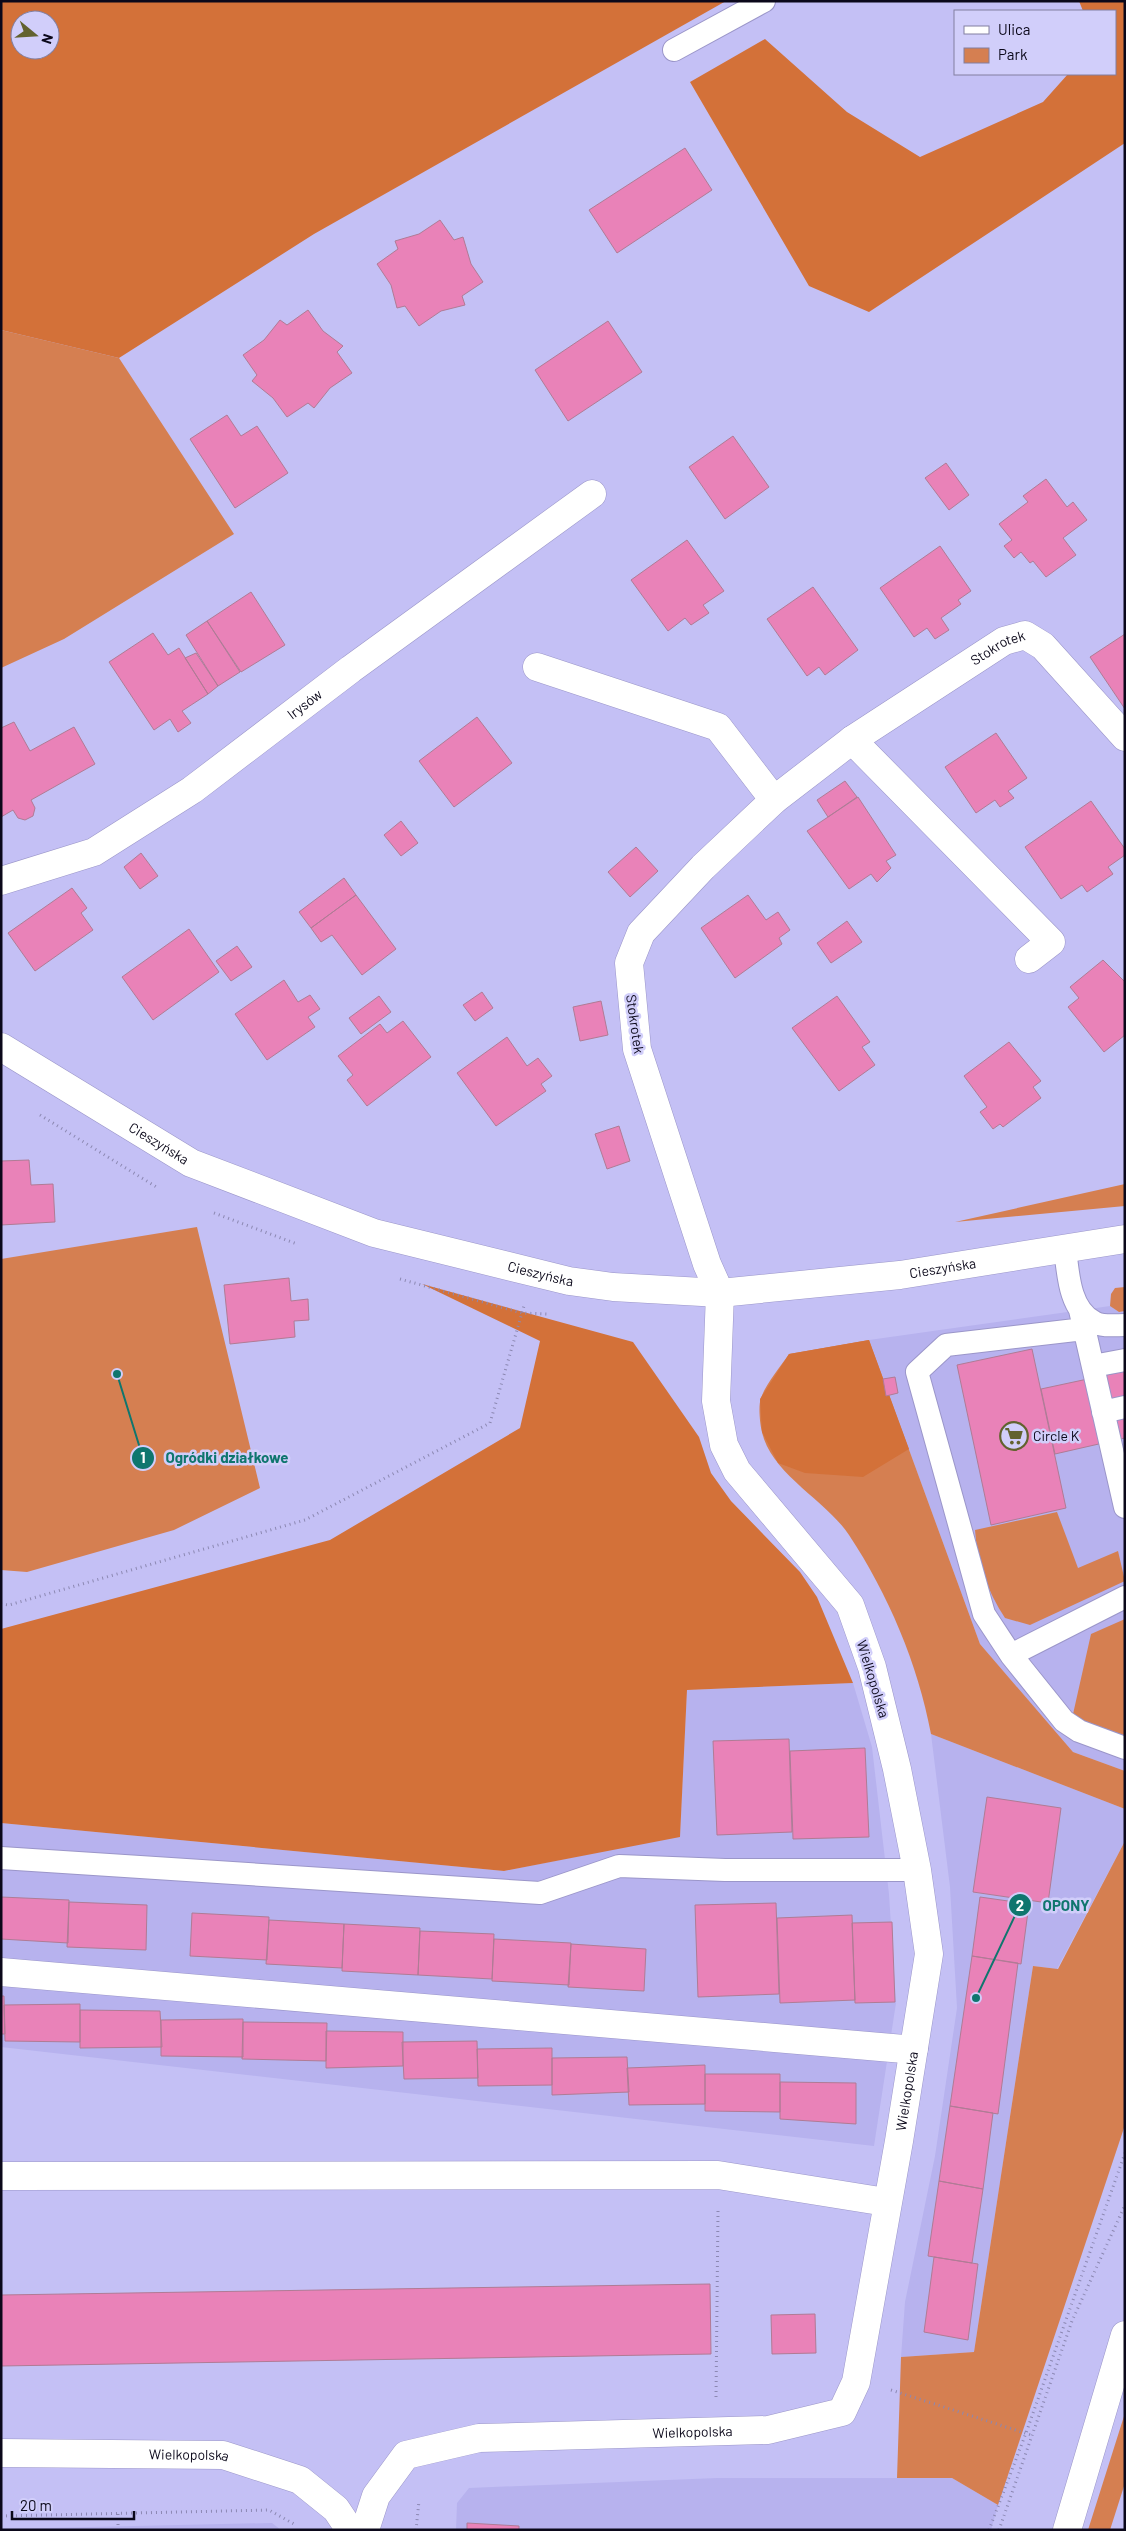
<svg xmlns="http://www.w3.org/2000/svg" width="1126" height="2531" viewBox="0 0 1126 2531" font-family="Barlow,sans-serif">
<rect width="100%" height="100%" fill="#c4c0f5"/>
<path fill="#b7b2ee" d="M1110 1306 1119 1312 1125 1311V1771L1073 1752 980 1644 869 1340Z
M853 1683 872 1747 889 1894 896 2003 874 2146 1 2047V1823L504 1871 680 1836 687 1690Z
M931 1734 1125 1809V1841L1057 1969 1033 1966 974 2352 901 2357 905 2302 935 2156 957 2008 950 1887Z
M717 2478H952L998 2505 991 2530H456L457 2503 469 2488Z
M272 2523 281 2530H1V2529Z"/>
<path fill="#d57f51" d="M1 330 119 358 234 534 64 639 1 668Z
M1125 1184V1206L955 1222Z
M197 1227 260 1488 174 1530 27 1572 1 1570V1259Z
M1125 1287V1311L1119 1312 1110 1306 1111 1294 1115 1288Z
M869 1340 980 1644 1073 1752 1125 1771V1809L931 1734C918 1664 888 1594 849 1535 827 1501 771 1474 762 1432 760 1424 758 1406 761 1398 765 1385 781 1366 789 1354Z
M1057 1512 1078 1568 1118 1551 1125 1581 1030 1625 1005 1618C987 1591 977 1562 975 1530Z
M1125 1619V1741L1071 1723 1091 1634Z
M1125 1841V2125L998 2505 952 2478H897L901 2357 974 2352 1033 1966 1058 1969Z
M1125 2413V2483L1110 2530H1088Z"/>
<path fill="#d37139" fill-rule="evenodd" d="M1 1H726L314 234 119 358 1 330ZM20 20H50V50H20Z
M1079 1H1125V143L869 312 809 286 690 82 765 39 847 112 920 157 1043 102 1068 74H1115V11H1083Z
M422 1284 633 1342 699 1437 711 1473 731 1501 800 1572 817 1597 853 1683 687 1690 680 1837 504 1871 1 1823V1629L330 1540 520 1428 540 1341Z
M869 1340 909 1449 863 1477 805 1473 778 1463 762 1432 760 1399 789 1354Z"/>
<path fill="#e982b8" stroke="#b07b95" d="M685 148 712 190 617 253 589 210Z
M440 220 454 240 463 237 471 264 483 282 462 296 465 305 441 311 419 326 405 306 397 308 391 285 377 264 398 249 395 241 419 234Z
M308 310 323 331 343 346 337 352 352 373 330 388 314 408 308 403 287 417 273 398 252 381 257 375 243 355 264 340 280 320 287 325Z
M608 321 642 372 568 421 535 370Z
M227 415 241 436 257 426 288 473 235 508 190 439Z
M733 436 769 487 725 519 689 467Z
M946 463 969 495 949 510 925 478Z
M1046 479 1067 507 1073 502 1087 520 1063 538 1076 555 1046 577 1033 561 1030 563 1021 552 1014 558 1004 546 1012 540 999 524 1028 502 1023 496Z
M687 540 724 591 703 605 709 613 691 625 685 618 668 631 631 580Z
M940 546 971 591 958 600 961 604 941 618 949 630 935 639 927 628 914 637 880 588Z
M813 587 858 650 825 675 819 667 807 676 767 619Z
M251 592 285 645 241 672 207 621Z
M207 621 240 672 218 686 186 635Z
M153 633 168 655 179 648 208 694 182 711 191 723 178 732 170 719 154 730 109 662Z
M1125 634V709L1090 657Z
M196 653 218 686 208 694 185 658Z
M477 717 512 763 454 807 419 761Z
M14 722 30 751 74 727 95 764 31 800 35 808 33 816 25 820 18 818 13 810 1 817V728Z
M996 733 1027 778 1008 791 1014 798 1000 807 995 800 976 813 945 767Z
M845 781 857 797 828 817 817 800Z
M858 797 896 855 886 861 891 868 877 882 871 874 849 889 807 831Z
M1091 801 1125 849V855L1108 867 1113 874 1087 892 1082 885 1061 899 1025 847Z
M401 821 418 843 401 856 384 835Z
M636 847 658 871 630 897 608 872Z
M141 853 158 876 140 889 124 867Z
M344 878 356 895 311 928 299 912Z
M72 888 87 908 81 913 93 930 35 971 8 933Z
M356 895 396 949 362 975 332 935 321 942 311 928Z
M748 895 766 920 778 912 790 930 779 938 782 944 735 978 701 928Z
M847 921 862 942 831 963 817 943Z
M189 929 219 972 153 1020 122 977Z
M237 946 252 967 231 981 216 961Z
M1103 960 1125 982V1035L1104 1052 1068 1007 1079 998 1070 987Z
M284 980 298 1002 310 995 320 1009 308 1017 315 1027 267 1060 235 1014Z
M482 992 493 1008 475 1021 463 1005Z
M379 996 391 1012 361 1034 349 1018Z
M837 996 870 1042 862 1047 875 1065 839 1091 792 1028Z
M601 1001 608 1035 580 1041 573 1007Z
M403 1021 431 1057 367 1106 347 1080 353 1075 338 1056 380 1024 387 1033Z
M507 1037 527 1066 538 1058 552 1076 541 1084 546 1091 496 1126 457 1073Z
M1009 1042 1041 1081 1033 1087 1041 1098 1003 1127 1000 1124 993 1129 980 1112 987 1107 964 1076Z
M619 1126 630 1161 607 1169 595 1134Z
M29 1160 31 1185 53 1184 55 1222 1 1225V1161Z
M289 1278 291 1301 308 1299 309 1320 294 1321 295 1337 230 1344 224 1285Z
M1032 1349 1066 1508 991 1525 957 1365Z
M1125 1371V1438L1055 1454 1041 1389Z
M895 1377 898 1393 886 1396 883 1379Z
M789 1739 792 1832 717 1835 713 1741Z
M865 1748 869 1837 793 1839 790 1751Z
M987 1797 1061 1808 1048 1903 973 1892Z
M1 1897 69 1900 68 1943 1 1939Z
M980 1897 1029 1904 1021 1964 972 1956Z
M69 1902 147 1905 146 1950 67 1947Z
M776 1903 779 1994 698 1997 695 1905Z
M192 1913 269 1917 267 1960 190 1956Z
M852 1915 855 2000 780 2003 777 1918Z
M269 1920 344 1924 342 1968 266 1964Z
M892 1922 895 2002 855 2003 852 1923Z
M344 1924 420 1928 418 1975 342 1971Z
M420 1931 494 1934 492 1979 418 1975Z
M494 1939 571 1943 569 1985 492 1981Z
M571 1944 646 1949 644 1991 568 1987Z
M972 1956 1018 1963 998 2114 950 2106Z
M1 1996H4L5 2034H1Z
M80 2004V2042L5 2041 4 2005Z
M80 2010 160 2011 162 2047 80 2048Z
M243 2019V2057L161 2056V2020Z
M243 2022 327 2023 326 2061 242 2059Z
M326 2031 403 2032V2066L326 2068Z
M477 2041 478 2078 404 2079 402 2042Z
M552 2048V2085L478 2086 477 2049Z
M627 2057 629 2092 552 2095V2058Z
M705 2065V2104L629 2105 627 2068Z
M705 2074H780V2112L705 2111Z
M780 2082 856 2083V2124L780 2119Z
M950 2106 993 2113 983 2189 939 2181Z
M939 2181 983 2189 972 2263 928 2256Z
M934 2257 978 2264 968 2340 924 2332Z
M710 2284 711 2354 1 2366V2295Z
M815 2314 816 2353 772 2354 771 2315Z
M467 2523 519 2526V2530H467Z"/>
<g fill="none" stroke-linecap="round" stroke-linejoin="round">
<defs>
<path id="lane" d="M674 50 764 1
M1065 1248C1068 1273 1069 1309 1094 1322 1102 1327 1116 1325 1125 1325
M1080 1310 1125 1507
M1084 1329 946 1345 917 1372 984 1614 1011 1655 1125 1597
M1093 1366 1125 1360
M1103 1412 1125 1407
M1011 1655 1064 1721 1079 1731 1125 1748
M1 1858 540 1893 619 1866 725 1870H917"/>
<g id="street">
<path d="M537 667 718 727 774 800"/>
<path d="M852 740 1051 942 1029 959"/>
<path id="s1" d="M1 881 94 852 192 790 351 669 592 494"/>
<path d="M1 1972 904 2049 914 2048"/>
<path d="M1 2176 718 2175 886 2202"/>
<path id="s2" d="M1 2453 223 2455 300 2480 336 2509 350 2530"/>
<path id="s3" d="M365 2530 376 2496 406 2455 479 2438 768 2430 842 2412 856 2382 899 2141 929 1954 917 1870 897 1769 872 1667 850 1605 737 1471 724 1445 716 1401 720 1293 707 1264 637 1049 629 963 641 933 703 867 774 800 852 740 1004 641 1025 635 1043 646 1125 737"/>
</g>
<g id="secondary">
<path id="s4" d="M1 1047 191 1163 374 1233 569 1281 613 1287 720 1293 900 1275 1125 1239"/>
<path d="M1067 2530 1125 2335"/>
</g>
</defs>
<use href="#lane" stroke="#9b96c9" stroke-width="24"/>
<use href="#street" stroke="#9b96c9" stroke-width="29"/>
<use href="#secondary" stroke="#9b96c9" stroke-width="29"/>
<path stroke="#8c88b2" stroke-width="3" stroke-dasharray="1 4" stroke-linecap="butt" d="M40 1115 158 1188
M214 1213 297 1244
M400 1279 522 1313 547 1314
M1 1604 9 1605 305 1520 490 1423 524 1306
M891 2390 1031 2435
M716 2397 718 2211
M118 2514V2530
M1 2516 269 2510 294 2524
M416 2530 419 2501
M989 2530 1026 2433 1125 2153
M999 2530 1072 2321 1125 2205"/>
<use href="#lane" stroke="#fff" stroke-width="22"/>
<use href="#street" stroke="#fff" stroke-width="28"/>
<use href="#secondary" stroke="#fff" stroke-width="28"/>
</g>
<defs>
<symbol id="supermarket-ring" viewBox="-11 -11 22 22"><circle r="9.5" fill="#d1cefa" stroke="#62622f" stroke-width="1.5"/><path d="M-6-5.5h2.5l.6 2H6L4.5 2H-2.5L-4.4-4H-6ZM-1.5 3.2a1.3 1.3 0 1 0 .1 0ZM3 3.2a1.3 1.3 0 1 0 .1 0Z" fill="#62622f"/></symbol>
</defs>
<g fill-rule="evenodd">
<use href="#supermarket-ring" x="998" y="1420" width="32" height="32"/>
</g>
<g text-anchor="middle" stroke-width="5" stroke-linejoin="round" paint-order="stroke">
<g font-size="14" fill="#0b081a" stroke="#d1cefa">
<text dy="5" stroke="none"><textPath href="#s3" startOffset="2546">Stokrotek</textPath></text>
<text dy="5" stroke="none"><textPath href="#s1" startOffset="355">Irysów</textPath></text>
<text transform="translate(635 1024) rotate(82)" y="5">Stokrotek</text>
<text dy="5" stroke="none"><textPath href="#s4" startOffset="185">Cieszyńska</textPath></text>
<text dy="5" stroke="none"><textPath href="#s4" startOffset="995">Cieszyńska</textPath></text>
<text dy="5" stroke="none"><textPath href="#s4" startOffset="590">Cieszyńska</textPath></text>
<text transform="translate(873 1679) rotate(73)" y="5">Wielkopolska</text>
<text dy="5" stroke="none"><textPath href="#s3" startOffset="855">Wielkopolska</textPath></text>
<text dy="5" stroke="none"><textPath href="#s3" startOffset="375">Wielkopolska</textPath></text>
<text dy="5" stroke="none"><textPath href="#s2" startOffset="188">Wielkopolska</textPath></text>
</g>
<g font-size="14" fill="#0b081a" stroke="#d1cefa" text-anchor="start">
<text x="1033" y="1441">Circle K</text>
</g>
</g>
<path fill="none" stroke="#0f766e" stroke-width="2" d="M117 1374L143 1458M976 1998L1020 1905"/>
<g fill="#0f766e" stroke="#d1cefa" stroke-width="2">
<circle cx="117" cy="1374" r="5"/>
<circle cx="976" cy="1998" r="5"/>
<circle cx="143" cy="1458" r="12"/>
<circle cx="1020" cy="1905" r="12"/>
</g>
<g font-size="15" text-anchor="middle" font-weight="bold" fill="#fff">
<text x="143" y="1463">1</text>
<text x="1020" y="1911">2</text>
</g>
<g font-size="15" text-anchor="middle" font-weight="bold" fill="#0f766e" stroke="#d1cefa" stroke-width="5" stroke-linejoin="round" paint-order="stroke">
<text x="227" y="1463">Ogródki działkowe</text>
<text x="1066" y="1911">OPONY</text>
</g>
<rect width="1126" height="2531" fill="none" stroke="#0b081a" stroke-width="5"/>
<rect x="954" y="10" width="162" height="65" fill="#d1cefa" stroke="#827fa0"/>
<rect x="964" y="26" width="25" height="8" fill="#ffffff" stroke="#827fa0"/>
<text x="998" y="35" font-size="15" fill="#0b081a">Ulica</text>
<rect x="964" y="48" width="25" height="15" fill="#d57f51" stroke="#827fa0"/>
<text x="998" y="60" font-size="15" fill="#0b081a">Park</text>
<g transform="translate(35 35) rotate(108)"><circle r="24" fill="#d1cefa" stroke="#827fa0"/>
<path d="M0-4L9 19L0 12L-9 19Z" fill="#62622f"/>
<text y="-8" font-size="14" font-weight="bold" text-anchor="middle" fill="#0b081a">N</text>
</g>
<path d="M12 2511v8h122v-8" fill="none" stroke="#0b081a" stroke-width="2.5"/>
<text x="20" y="2511" font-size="15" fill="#0b081a" stroke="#d1cefa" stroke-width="4" paint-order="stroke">20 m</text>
</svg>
